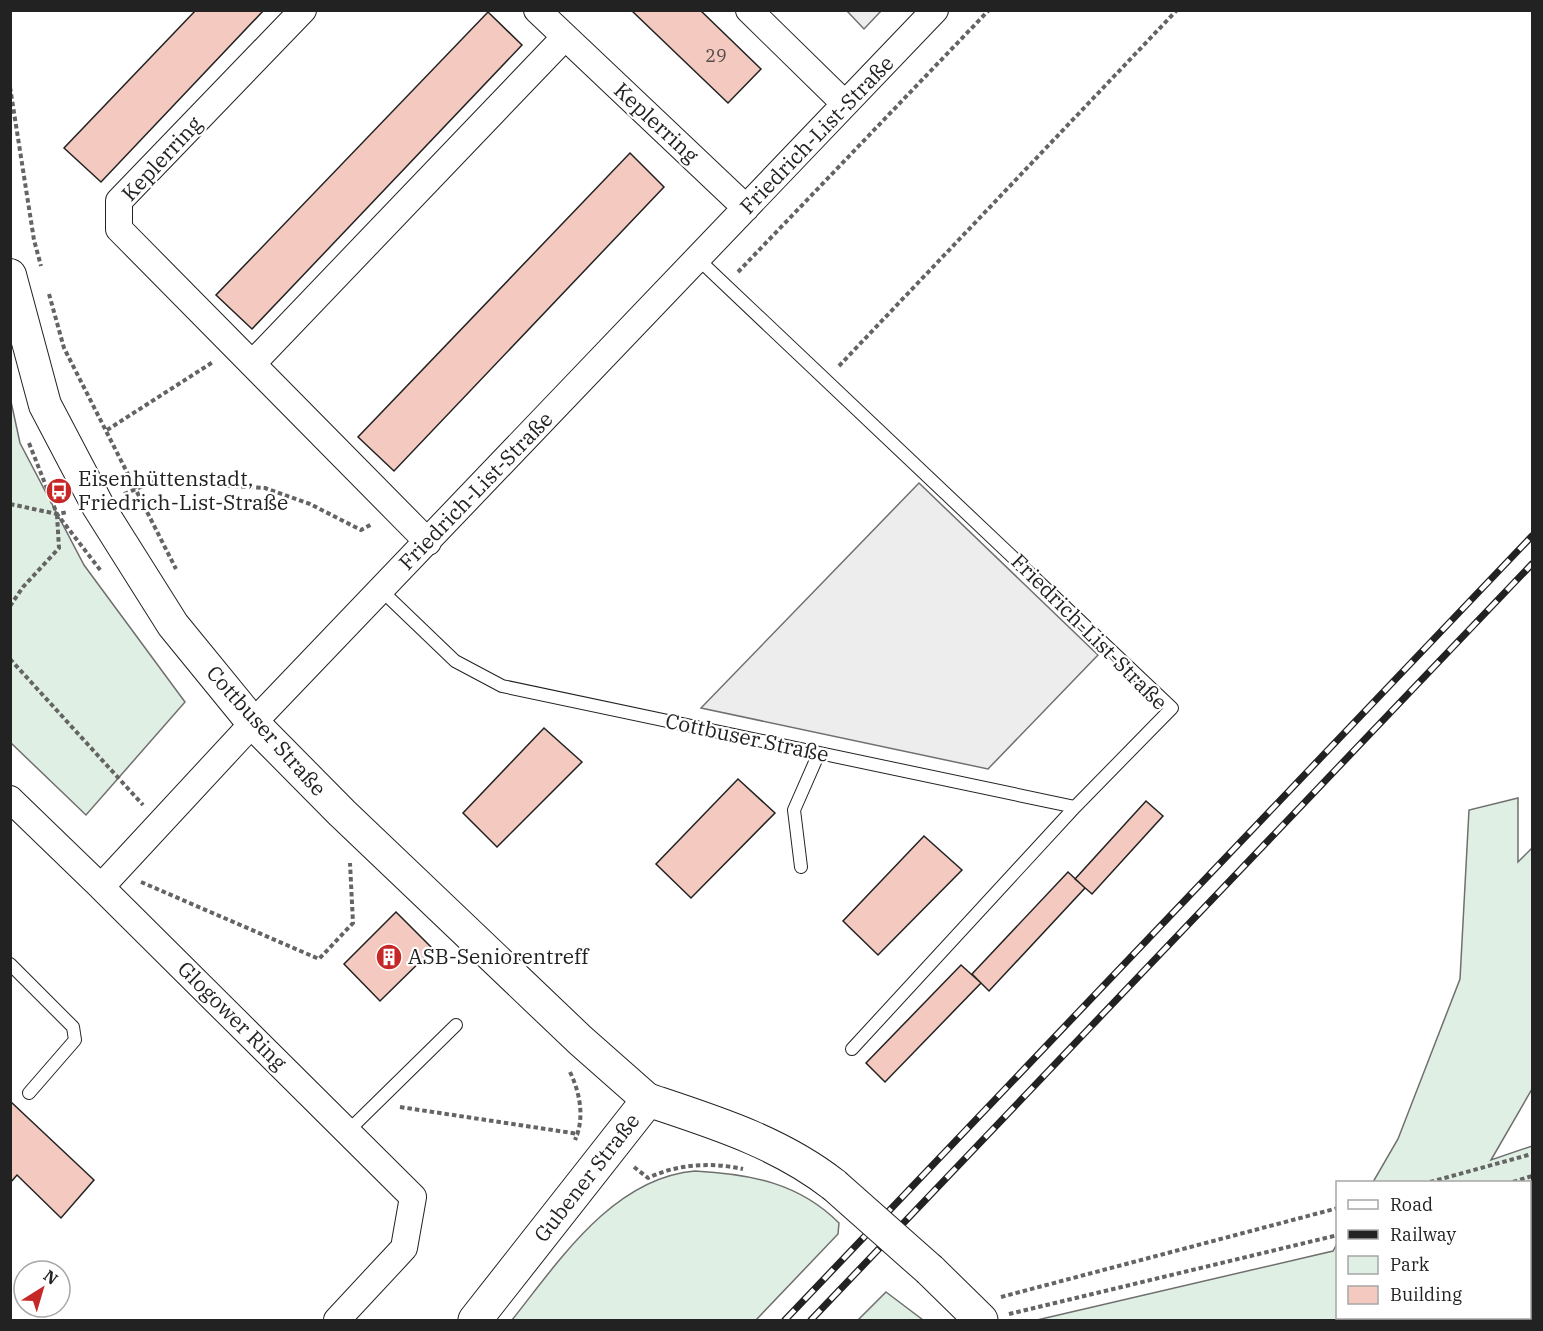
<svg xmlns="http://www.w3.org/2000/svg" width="1543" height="1331" viewBox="0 0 1543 1331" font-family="'IBM Plex Serif',serif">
<rect width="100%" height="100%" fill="#fff"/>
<path fill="#e0efe3" stroke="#6f6f6f" stroke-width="1.5" d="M10 397 20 443 84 565 185 702 86 815 11 743Z
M1518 798V862L1532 848V1089L1491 1160 1532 1146V1320H1037L1333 1251 1337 1244 1338 1318H1530V1182H1373L1398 1139 1460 979 1469 810Z
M695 1171C751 1174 799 1183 839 1223L838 1234 756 1320H512C559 1261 613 1178 695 1171Z
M886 1292 923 1320H858Z"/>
<path fill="#ededed" stroke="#6f6f6f" stroke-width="1.5" d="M847 11H881L864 29Z
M919 483 1098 655 988 769 701 708Z"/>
<path fill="#f3c9c0" stroke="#222" stroke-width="1.5" d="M196 10H264L101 182 64 148Z
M631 10H700L761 69 728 103Z
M488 12 522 45 252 329 216 295Z
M630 153 664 187 394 471 358 437Z
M544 728 582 762 497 847 463 813Z
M738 779 775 813 691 898 656 864Z
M1146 801 1163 816 1092 894 1075 879Z
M924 836 962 870 878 955 843 921Z
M1068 872 1085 888 989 991 972 974Z
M396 912 433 949 380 1001 344 964Z
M961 965 981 983 885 1082 866 1063Z
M10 1101 94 1180 61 1218 17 1175 10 1183Z"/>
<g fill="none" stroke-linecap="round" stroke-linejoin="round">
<defs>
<path id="service" d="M698 259 1172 708 1075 807 852 1049
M381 590 455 661 502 686 1075 807
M801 867 794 810 819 753
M10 964 73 1027 75 1040 29 1093
M348 1131 456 1025"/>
<path id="minor" d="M303 10 119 201V229L428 542
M537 10 746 208
M749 10 845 104
M253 363 565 37
M10 799 101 887
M337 1320 404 1248 413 1197 101 887 253 723 935 10"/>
<path id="tertiary" d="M10 275 45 405 98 506 173 625 253 723 342 813 580 1040 648 1100"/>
<path id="secondary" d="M930 1270 981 1320
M475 1320 648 1100C714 1122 779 1142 834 1185"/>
</defs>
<use href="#service" stroke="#222" stroke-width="14"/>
<use href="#minor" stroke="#222" stroke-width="28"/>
<use href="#tertiary" stroke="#222" stroke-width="34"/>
<use href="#secondary" stroke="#222" stroke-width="35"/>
<path stroke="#646464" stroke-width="4" stroke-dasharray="4.5 3" stroke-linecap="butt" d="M10 87 34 240 41 266
M738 272 989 10
M49 294 64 348 176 569
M839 366 1177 10
M107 430 213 362
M29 443 57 514 101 571
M124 494 155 481 265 488 310 504 361 530 372 524
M10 504 57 514 68 512
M10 606 23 587 59 548 57 515
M10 659 143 805
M141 882 319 959 353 923 350 863
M570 1072C580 1093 585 1118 575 1140
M400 1107 579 1134
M634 1167 648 1178C677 1164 711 1162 743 1169
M1430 1182 1532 1154
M1513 1182 1532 1176
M1001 1297 1338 1208
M1009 1314 1338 1235"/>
<use href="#service" stroke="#fff" stroke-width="12"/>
<use href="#minor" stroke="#fff" stroke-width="26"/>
<use href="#tertiary" stroke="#fff" stroke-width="32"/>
<use href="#secondary" stroke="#fff" stroke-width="33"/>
<defs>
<path id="rail" d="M785 1320 1532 536
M811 1320 1532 564"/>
</defs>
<use href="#rail" stroke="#222" stroke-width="7"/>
<use href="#rail" stroke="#fff" stroke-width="4.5" stroke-dasharray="14" stroke-linecap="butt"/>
<defs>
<path id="secondary-bridge" d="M834 1185 930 1270"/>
</defs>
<use href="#secondary-bridge" stroke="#222" stroke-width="35" stroke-linecap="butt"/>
<use href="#secondary-bridge" stroke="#fff" stroke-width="33"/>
</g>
<defs>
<symbol id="bus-disc" viewBox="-11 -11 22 22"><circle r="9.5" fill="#c62828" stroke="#fff"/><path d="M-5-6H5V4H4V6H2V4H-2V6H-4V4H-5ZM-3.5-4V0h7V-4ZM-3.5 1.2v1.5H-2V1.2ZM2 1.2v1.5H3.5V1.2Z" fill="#fff"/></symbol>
<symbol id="building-disc" viewBox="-11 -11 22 22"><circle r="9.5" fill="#c62828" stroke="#fff"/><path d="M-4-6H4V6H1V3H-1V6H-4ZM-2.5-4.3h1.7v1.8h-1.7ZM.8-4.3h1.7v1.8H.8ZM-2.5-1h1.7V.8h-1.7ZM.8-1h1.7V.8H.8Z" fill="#fff"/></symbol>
</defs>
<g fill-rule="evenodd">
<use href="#bus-disc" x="44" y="476" width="30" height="30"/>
<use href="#building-disc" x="374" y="942" width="30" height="30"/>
</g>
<g text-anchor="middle" stroke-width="4.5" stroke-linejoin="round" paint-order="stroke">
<g font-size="18" fill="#564c4a">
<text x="716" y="62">29</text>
</g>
<g font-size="21" fill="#222" stroke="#fff">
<text transform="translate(656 123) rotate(43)" y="7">Keplerring</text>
<text transform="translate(817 135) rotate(-46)" y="7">Friedrich-List-Straße</text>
<text transform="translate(162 159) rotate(-47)" y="7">Keplerring</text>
<text transform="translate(476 491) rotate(-46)" y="7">Friedrich-List-Straße</text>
<text transform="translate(1089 632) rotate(45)" y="7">Friedrich-List-Straße</text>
<text transform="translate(266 731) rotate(48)" y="7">Cottbuser Straße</text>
<text transform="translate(747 738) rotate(12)" y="7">Cottbuser Straße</text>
<text transform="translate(232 1016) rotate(45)" y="7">Glogower Ring</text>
<text transform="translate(587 1178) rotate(-52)" y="7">Gubener Straße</text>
</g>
<g font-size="21" fill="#222" stroke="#fff" text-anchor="start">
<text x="78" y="486">Eisenhüttenstadt,<tspan x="78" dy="24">Friedrich-List-Straße</tspan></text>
<text x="408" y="964">ASB-Seniorentreff</text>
</g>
</g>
<rect width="1543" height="1331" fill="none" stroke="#222222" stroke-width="24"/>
<rect x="1336" y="1181" width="195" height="138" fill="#ffffff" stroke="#a7a7a7" stroke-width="1.5"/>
<rect x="1348" y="1200" width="30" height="9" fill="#ffffff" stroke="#a7a7a7" stroke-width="1.5"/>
<text x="1390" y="1211" font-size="18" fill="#222222">Road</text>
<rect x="1348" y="1230" width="30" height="9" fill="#222222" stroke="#a7a7a7" stroke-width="1.5"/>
<text x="1390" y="1241" font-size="18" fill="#222222">Railway</text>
<rect x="1348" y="1256" width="30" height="18" fill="#e0efe3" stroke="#a7a7a7" stroke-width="1.5"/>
<text x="1390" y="1271" font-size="18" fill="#222222">Park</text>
<rect x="1348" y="1286" width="30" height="18" fill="#f3c9c0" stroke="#a7a7a7" stroke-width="1.5"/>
<text x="1390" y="1301" font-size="18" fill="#222222">Building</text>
<g transform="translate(42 1289) rotate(37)"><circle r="28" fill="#ffffff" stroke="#a7a7a7" stroke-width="1.5"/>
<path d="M0-4.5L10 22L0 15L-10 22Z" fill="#c62828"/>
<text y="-9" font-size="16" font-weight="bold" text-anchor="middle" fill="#222222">N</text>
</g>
</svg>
